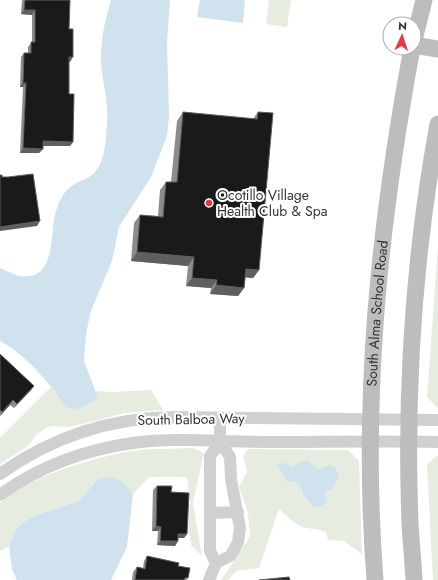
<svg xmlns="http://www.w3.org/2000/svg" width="438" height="580" viewBox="0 0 438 580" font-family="Jost,sans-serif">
<rect width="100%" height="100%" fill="#fff"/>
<path fill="#e6ecdf" d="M269 0H291L287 27 266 24Z
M438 246V408L427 397Z
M51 387C55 391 64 404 68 407 77 414 91 403 98 398L95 391 112 392 151 390 163 410 125 413 70 427 52 426 46 428 36 435 28 446 0 464V438Z
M193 448 204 453 193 502 202 556 191 545 188 526 190 502 187 477H149L133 494 123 481 97 480 79 501 31 517 16 528 9 546 0 551V503C31 476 86 460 126 452 148 448 171 449 193 448Z
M248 449 348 450 359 461 362 554 344 541 328 540 326 532C319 529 313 529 306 528 296 526 287 516 279 509L259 568 236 571 228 580H221L250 537 248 513 239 487 247 472 243 456Z
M438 455V580H433L427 464Z"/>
<path fill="#cfe2ee" d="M111 0H170L167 42 169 116 167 136 151 177 119 227 112 261 91 311 86 334 84 361 98 398C91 403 76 414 67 407 63 404 56 392 52 388 37 370 21 352 0 341V268C6 270 14 275 20 276 59 281 48 231 57 208 59 202 62 195 67 190 83 175 95 183 103 156 106 145 108 120 107 108 106 93 102 78 101 63 100 42 105 20 111 0Z
M200 0H245L243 23 197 17Z
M308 461 318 469 330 465 335 467 339 478 332 489 326 491 324 496 327 501 322 506 314 508 303 494 302 489 296 482 287 481 277 466 279 464 286 463 291 467 300 462Z
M109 477 123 481 133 494 127 547 111 580H17L12 569 9 546 16 528 31 517 79 501 97 480Z"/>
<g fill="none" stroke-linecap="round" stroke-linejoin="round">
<path stroke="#d0d0d0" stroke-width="12" d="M0 474C52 437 110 418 173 417L438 420
M0 495C38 467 85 450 132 443 176 437 223 442 268 442 325 442 381 441 438 442
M210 513 238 512
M216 563 210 551V456L220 442
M209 580 216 563 230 556 234 550 238 542 240 528 231 479 230 457 220 442V418"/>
<g stroke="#bdbdbd" stroke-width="17">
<path d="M414 40 424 0"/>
<path d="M414 45 438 49"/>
<path id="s1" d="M375 580C361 399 379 226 412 48"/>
<path d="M414 580C413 561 411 542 410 523 405 390 414 255 438 124"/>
</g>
</g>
<path fill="#8c8c8c" d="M22 0H70L69 29 70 62H69V94L73 142 70 146H43V149L39 153H20L23 87H20L21 57 24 53H28V47L32 42V15L21 14Z
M183 112 253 119 258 112 259 270 253 278 245 277 244 288 238 296 210 294 211 288 186 286 188 266 131 261 134 223 140 215 158 216 160 190 166 182H171L177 121Z
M0 354 34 386 31 390 14 408 10 405 0 416Z
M157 486 171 492 187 534 184 538H178V541L175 546 157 545 158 531H152L153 490Z
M147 556 178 566 187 580H132L133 572 137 567 143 568 144 561Z"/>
<path fill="#5f5f5f" d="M24 10H35L32 15 21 14Z
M69 57H73L70 62H66Z
M23 83H26L23 87H20Z
M43 141 73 142 70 146H40Z
M23 148 43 149 39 153H20Z
M40 221 37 226 0 231V227Z
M137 252 194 257 188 266 131 261Z
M246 269 259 270 253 278 240 277Z
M192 278 217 280 211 288 186 286Z
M216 285 244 288 238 296 210 294Z
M34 386 31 390 14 408 17 404Z
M13 400 10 405 0 416 2 412Z
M156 526 161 527 158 531H152Z
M178 534H187L184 538H175Z
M160 541H178L175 546 157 545Z"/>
<path fill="#1a1a1a" stroke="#5f5f5f" d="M25 0H70L69 29H73V57H69V94H74L73 142 43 141V149L23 148 26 83H23L24 53H31V42H35V10H24Z
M183 112 257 119 258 112 273 113 259 270 246 269 244 288 216 285 217 280 192 278 194 257 137 252 140 215 163 217 166 182H177Z
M33 174 40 221 0 227V175H2V177H8Z
M0 354 34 386 17 404 13 400 2 412 0 410Z
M157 486H172L171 492 189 493 187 534H178V541H160L161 527 156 526Z
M147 556 179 563 178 566 190 568 188 578H185L184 580H135L137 567 145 569Z
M289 577 290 580H259Z"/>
<circle fill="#e63946" stroke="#fff" stroke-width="1.5" cx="209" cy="203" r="4"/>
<g text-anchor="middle" stroke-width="4" stroke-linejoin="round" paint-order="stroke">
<g font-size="14" fill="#333" stroke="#fff" text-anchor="start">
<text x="217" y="200">Ocotillo Village<tspan x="217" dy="16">Health Club &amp; Spa</tspan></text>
</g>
<g font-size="14" fill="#333" stroke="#fff">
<text dy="5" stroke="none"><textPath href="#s1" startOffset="267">South Alma School Road</textPath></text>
<text transform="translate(191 419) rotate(-1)" y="5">South Balboa Way</text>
</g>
</g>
<g transform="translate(402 36) rotate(3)"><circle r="19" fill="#ffffff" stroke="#adadad"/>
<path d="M0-3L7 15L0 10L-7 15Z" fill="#e63946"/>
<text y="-6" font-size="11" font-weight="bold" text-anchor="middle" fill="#333333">N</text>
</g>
</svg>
